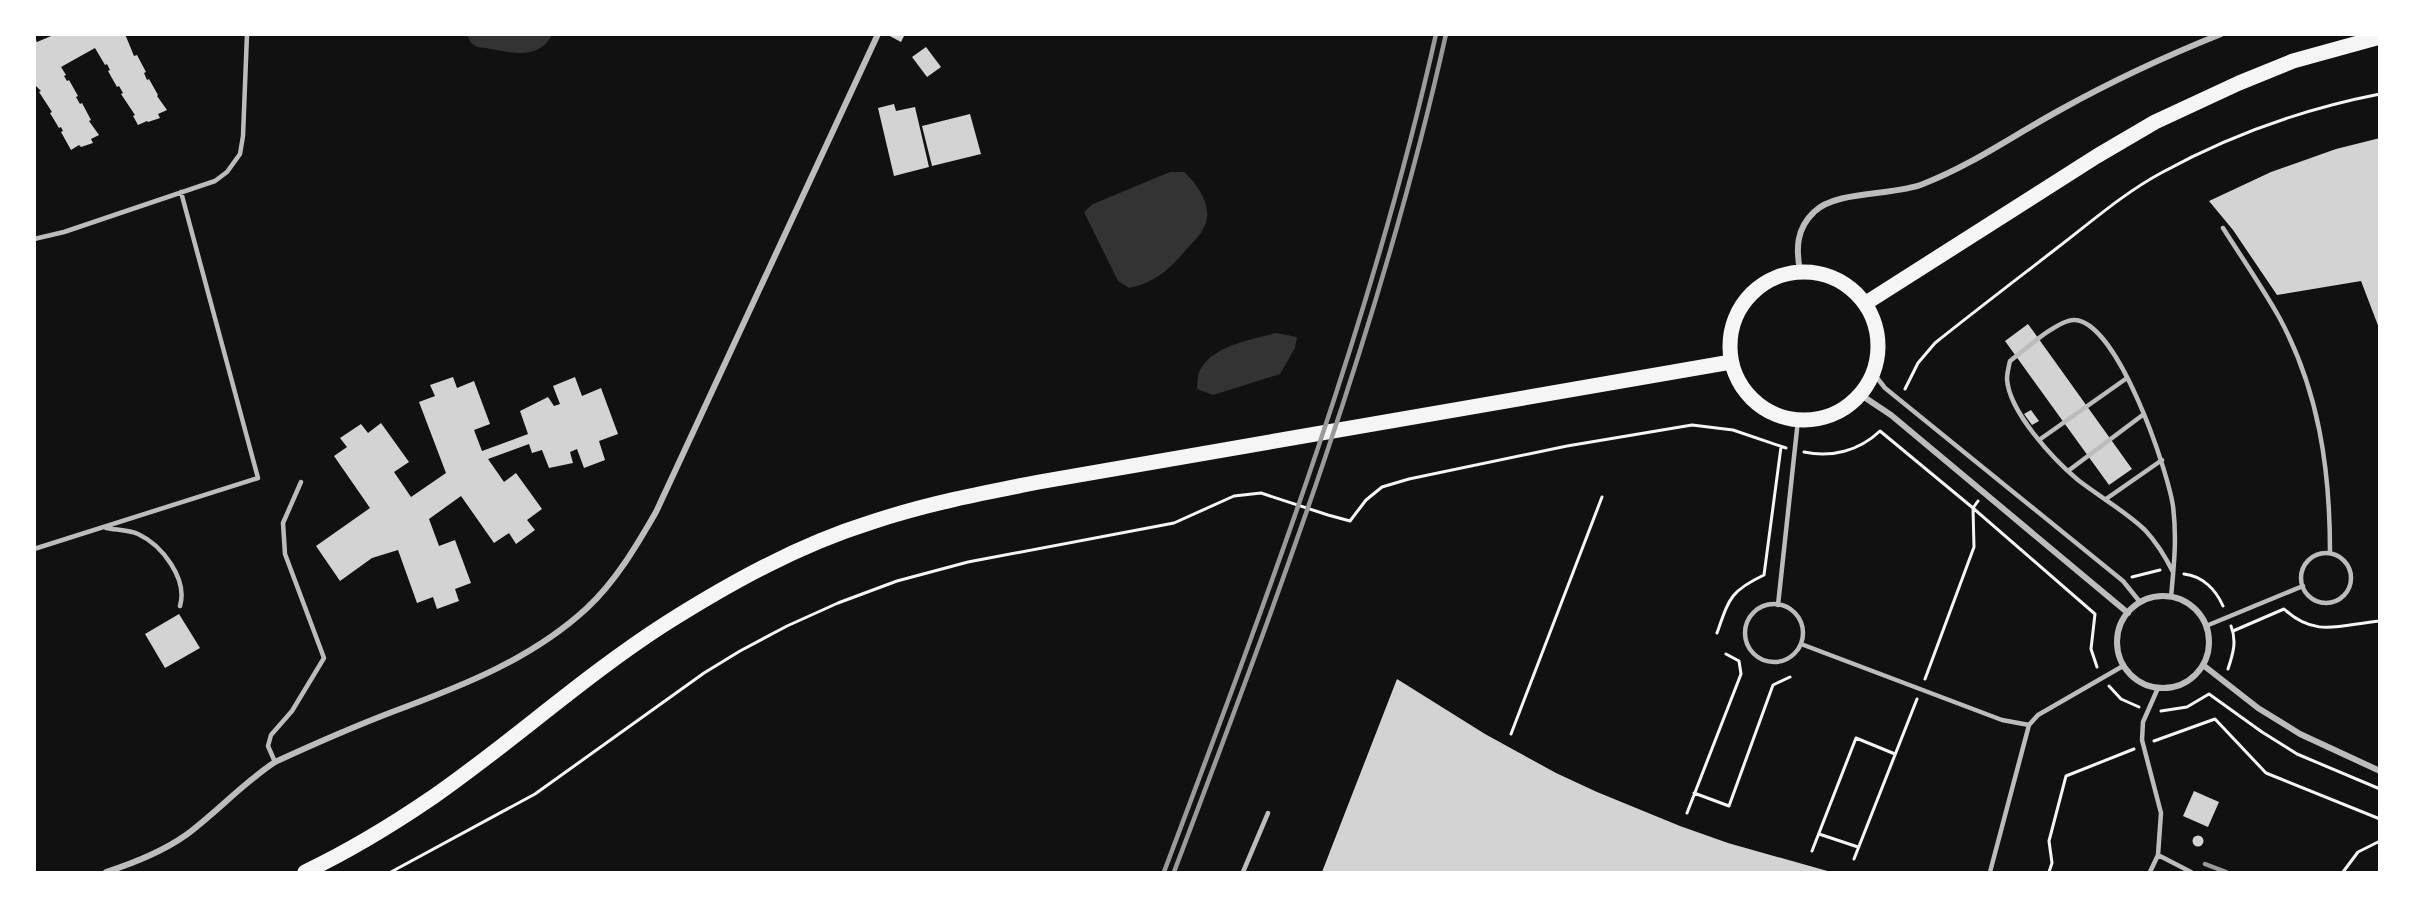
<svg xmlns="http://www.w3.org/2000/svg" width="2414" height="907" viewBox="0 0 2414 907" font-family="'Fira Sans Condensed',sans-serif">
<rect width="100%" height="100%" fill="#111"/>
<path fill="#333" d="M467 35V34L552 35C536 64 506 50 477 47L471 43Z
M1170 172H1184C1199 185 1215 210 1203 229 1199 237 1191 244 1185 251 1169 270 1154 283 1129 288L1118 281 1084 212 1093 204Z
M1276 333 1297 337 1295 348 1280 374 1213 395 1197 389C1198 383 1197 375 1200 370 1214 345 1251 340 1276 333Z"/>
<path fill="#d3d3d3" d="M56 34H125L134 56 137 55 146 72 144 73 147 80 149 79 158 95 157 96 167 110 158 114 160 118 148 122 147 121 138 125 133 116 135 115 121 94 123 93 119 86 117 87 108 71 110 70 107 64 105 65 95 48 61 67 66 75 64 76 67 81 69 80 78 96 76 97 80 104 82 103 91 120 89 121 99 135 91 139 93 143 81 147 79 145 71 150 61 132 63 131 61 127 59 128 50 113 52 112 39 92 41 91 34 84V37L37 42Z
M886 34H905L901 42Z
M926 47 941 67 927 77 912 57Z
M894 104 896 111 915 107 929 167 894 176 878 108Z
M970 114 981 154 932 166 922 126Z
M2380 138 2379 283V328L2361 281 2277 295 2233 230 2209 201 2271 172 2336 149Z
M2028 324 2132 469 2109 485 2005 341Z
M453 377 457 388 474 381 490 424 474 430 482 451 528 434 520 411 548 397 554 406 560 404 553 386 575 377 582 396 601 388 618 434 599 441 605 460 584 468 577 449 570 452 573 463 549 468 542 450 532 453 529 444 488 459 504 482 516 473 542 509 527 520 535 530 516 544 509 533 494 543 461 496 429 519 439 546 455 540 471 583 455 589 459 601 437 609 433 597 417 603 398 550 372 558 340 581 316 546 370 508 334 456 347 447 340 438 361 424 368 433 381 423 409 462 394 472 411 497 446 473 419 402 435 396 430 385Z
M2031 410 2039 421 2032 425 2024 414Z
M179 614 200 648 165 668 145 634Z
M1397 679 1485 734 1556 773 1597 792 1680 826 1728 843 1831 872H1322Z
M2194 791 2219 802 2208 827 2183 816Z
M2192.5 841a5.5 5.5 0 1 1 11 0a5.5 5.5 0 1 1-11 0Z"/>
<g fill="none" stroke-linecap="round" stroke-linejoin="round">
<path stroke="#f5f5f5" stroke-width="3" d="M1905 389 1918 363 1935 343C1975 311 2017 279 2057 248 2091 222 2124 193 2161 173 2230 135 2303 109 2380 94
M1804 452C1831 458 1859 451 1880 431L1973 508 2095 614 2091 649 2097 667
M2184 574C2203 576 2216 590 2223 606
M2132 577 2160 570
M2233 631 2284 609C2316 639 2342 624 2380 621
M1717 633C1729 599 1730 591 1764 575L1781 447
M2228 669C2233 654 2237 641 2231 626
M1925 679 1974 547 1973 508 1978 501
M2109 686 2121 699 2139 707
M2161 711 2187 707 2209 694 2262 732 2297 754 2380 789
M1511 734 1602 497
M2154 741 2215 719 2266 773 2380 819
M1694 793 1729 806 1773 685 1790 677
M1687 813 1741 674 1739 661 1726 654
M1819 834 1858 847
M1812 851 1856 738 1895 754
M1854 859 1917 699
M391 872 535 794 704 673 740 651 787 626 838 603 897 581 968 562 1174 523 1234 496 1261 493 1328 515 1350 521 1366 500 1382 487 1409 479 1567 446 1692 425 1733 430 1786 448
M2049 872 2052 863 2049 841 2066 776 2134 749
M2343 872 2358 852 2380 841"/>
<path stroke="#bcbcbc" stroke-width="4.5" d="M2223 228C2242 258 2262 287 2279 317 2319 391 2330 469 2330 552
M34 239 64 232 215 181 227 172 240 154 243 136 247 34
M1874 374 1885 388 2123 581 2140 602
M2039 440 2127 378
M2068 471 2144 414
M2106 499 2162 460
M106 528C116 530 129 530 138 534 162 545 188 579 180 606
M34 549 258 478 181 192
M2301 578a25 25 0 1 1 50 0a25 25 0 1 1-50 0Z
M2171 597C2174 565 2177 539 2173 506 2167 468 2118 323 2075 320 2060 318 2023 351 2010 361 2009 366 2007 373 2007 379 2009 412 2054 460 2078 480 2100 497 2125 511 2145 530 2157 543 2165 556 2173 572
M1745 633a29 29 0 1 1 58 0a29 29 0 1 1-58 0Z
M1778 605 1798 420
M2206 626 2303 586
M1801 644 2002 720 2029 725
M275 762 268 746 271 735 292 711 324 658 285 554 283 523 301 482
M2158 855 2191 872
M1243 872 1268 813
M1990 872 2029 725 2038 715 2123 666
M2150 872 2158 855 2161 813 2142 740 2143 722 2158 688"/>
<path stroke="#bcbcbc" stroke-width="6" d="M1800 271C1796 249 1796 229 1814 212 1836 190 1894 196 1923 184 1972 165 2014 135 2060 110 2112 81 2166 56 2221 34
M1861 395 1891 415 2128 613
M2117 642a46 46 0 1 1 92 0a46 46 0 1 1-92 0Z
M2203 665 2258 708 2300 734 2380 771
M106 872C134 863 162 852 186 835 217 812 243 783 275 762 314 744 353 727 392 712 462 686 532 659 587 608 616 581 637 545 656 512L878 34"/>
<path stroke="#f5f5f5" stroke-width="15" d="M1730 346a74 74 0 1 1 148 0a74 74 0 1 1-148 0Z
M1866 303 2097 156 2155 122 2239 83 2293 61 2380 37
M305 872C349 851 392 825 433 797 512 742 584 676 665 624 730 583 798 545 872 522 926 504 982 493 1039 482L1731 362"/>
<path stroke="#9a9a9a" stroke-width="4.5" d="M2205 864 2226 872
M1164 872C1267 598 1372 321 1436 34
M1174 872C1278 597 1382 322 1446 34"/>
</g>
<rect width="2414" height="907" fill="none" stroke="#ffffff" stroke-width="72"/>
</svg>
